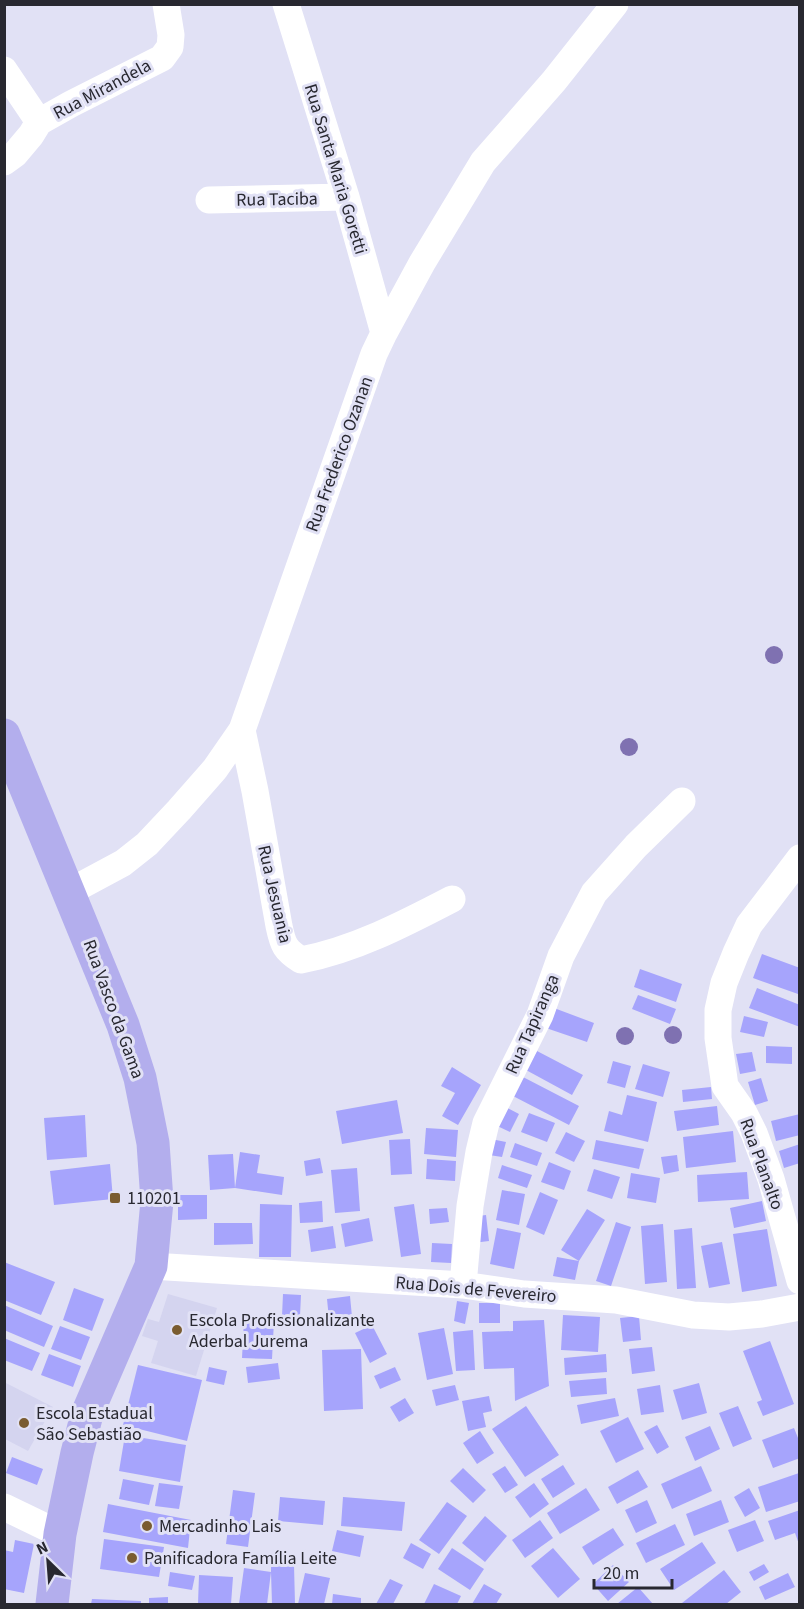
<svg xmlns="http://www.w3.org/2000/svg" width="804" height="1609" viewBox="0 0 804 1609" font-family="'Source Sans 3',sans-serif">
<rect width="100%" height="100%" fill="#e1e1f5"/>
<path fill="#d4d4ef" d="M168 1294 217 1308 196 1376 151 1363 158 1341 142 1336 148 1319 159 1322Z
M4 1382 53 1407 28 1451 5 1439Z"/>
<path fill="#a6a4fc" d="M762 954 800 968V990L798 994 753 978Z
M640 969 682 984 676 1002 634 987Z
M757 988 800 1005V1027L749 1008Z
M638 995 676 1009 670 1024 632 1009Z
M554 1008 594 1023 587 1042 546 1028Z
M744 1016 768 1022 764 1037 740 1032Z
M766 1046 792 1047V1064L766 1063Z
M537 1051 583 1075 572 1095 526 1070Z
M752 1052 756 1071 740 1074 736 1054Z
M613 1061 631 1066 625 1088 607 1083Z
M643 1064 670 1072 663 1097 635 1089Z
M452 1067 481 1085 458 1125 442 1116 455 1093 441 1086Z
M523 1077 579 1106 569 1125 513 1096Z
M761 1078 768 1101 755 1105 748 1082Z
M711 1087 712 1099 683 1102 682 1090Z
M627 1095 657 1102 648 1142 604 1131 609 1111 622 1115Z
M397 1100 403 1133 342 1144 336 1111Z
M502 1105 519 1114 510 1132 493 1124Z
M717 1106 719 1125 677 1131 674 1111Z
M529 1113 555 1123 547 1142 521 1132Z
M800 1114V1135L776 1141 771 1121Z
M85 1115 87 1157 47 1160 44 1118Z
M426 1128 458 1130 456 1157 424 1154Z
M733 1131 736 1162 686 1168 683 1137Z
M566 1132 585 1141 574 1162 555 1153Z
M410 1139 412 1174 391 1175 389 1140Z
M491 1139 506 1142 502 1157 489 1155Z
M596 1140 644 1149 639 1169 592 1159Z
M515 1143 542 1153 537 1166 510 1157Z
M800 1144V1163L784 1168 779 1151Z
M240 1152 260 1155 257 1173 284 1177 282 1195 235 1188Z
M233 1154 235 1188 210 1190 208 1155Z
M677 1155 679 1171 664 1174 661 1157Z
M320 1158 323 1173 306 1176 304 1161Z
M427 1159 456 1161 455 1181 426 1179Z
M549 1162 571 1171 564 1190 541 1182Z
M110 1164 113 1199 54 1205 50 1171Z
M502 1165 532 1175 527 1188 498 1178Z
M357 1168 360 1211 335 1213 331 1170Z
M594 1169 620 1177 612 1199 587 1191Z
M747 1172 749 1199 698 1202 697 1175Z
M631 1173 660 1178 656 1203 627 1198Z
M502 1190 525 1194 519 1225 496 1220Z
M540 1192 558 1200 544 1235 526 1227Z
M178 1195H207V1219L178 1220Z
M322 1201 323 1222 300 1223 299 1203Z
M762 1201 766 1221 734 1228 730 1208Z
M260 1204 292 1205 291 1257H259Z
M414 1204 421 1254 401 1257 394 1207Z
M447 1208 449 1222 430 1224 429 1209Z
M587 1209 605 1220 579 1261 561 1250Z
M486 1215 489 1241 473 1243 470 1217Z
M369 1218 373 1241 345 1247 341 1224Z
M616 1222 631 1227 611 1286 596 1281Z
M214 1223H252L253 1244 214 1245Z
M663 1224 667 1282 645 1284 641 1226Z
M333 1226 336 1248 311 1252 308 1230Z
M497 1228 521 1233 514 1269 490 1264Z
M692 1228 696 1288 677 1289 674 1230Z
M767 1229 777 1286 742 1292 733 1234Z
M722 1242 730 1284 709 1288 701 1246Z
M432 1243 452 1244 451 1263 431 1262Z
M557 1257 579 1261 575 1280 553 1276Z
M4 1262 55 1282 41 1315 4 1300Z
M74 1288 104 1299 92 1331 63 1320Z
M283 1294 301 1295 300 1316H282Z
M350 1296 352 1317 329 1319 327 1299Z
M457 1301 469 1303 465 1324 454 1321Z
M479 1303H500V1323H479Z
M4 1305 53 1326 44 1347 4 1330Z
M563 1315 600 1317 598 1352 561 1350Z
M639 1316 641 1340 623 1342 620 1318Z
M244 1320 274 1321 272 1359 242 1358Z
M544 1320 549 1386 515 1401 514 1368 484 1369 482 1332 513 1331V1321Z
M372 1325 387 1354 370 1363 355 1333Z
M60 1326 90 1337 81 1360 51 1349Z
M444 1328 453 1374 427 1380 418 1333Z
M473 1330 475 1370 456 1371 453 1332Z
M4 1338 40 1353 32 1371 4 1360Z
M770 1341 794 1404 763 1416 757 1402 762 1400 743 1351Z
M652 1347 655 1371 632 1374 629 1349Z
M361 1349 363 1409 324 1411 322 1350Z
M49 1354 81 1366 73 1387 41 1375Z
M606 1354 607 1372 565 1375 564 1358Z
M278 1363 280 1379 248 1383 246 1367Z
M138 1365 202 1380 187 1441 123 1425Z
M209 1367 227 1371 224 1385 206 1381Z
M395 1367 401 1380 380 1389 374 1376Z
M606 1378 607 1394 571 1397 569 1381Z
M699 1383 707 1413 682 1420 673 1390Z
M455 1385 459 1400 436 1406 432 1390Z
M660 1385 664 1412 641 1415 637 1389Z
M489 1396 492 1411 483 1413 486 1427 468 1431 462 1401Z
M405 1398 414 1413 399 1422 390 1407Z
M615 1398 619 1416 581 1424 577 1405Z
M526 1406 559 1455 525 1477 492 1429Z
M738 1406 752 1439 733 1447 719 1413Z
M628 1417 644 1449 616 1463 600 1431Z
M657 1425 669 1447 657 1454 644 1432Z
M710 1426 720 1449 695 1461 685 1437Z
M794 1428 800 1443V1458L773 1468 762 1440Z
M480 1431 494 1453 477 1464 463 1443Z
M125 1435 186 1445 180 1482 119 1471Z
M12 1457 43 1469 37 1485 6 1473Z
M563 1465 575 1484 553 1498 541 1479Z
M505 1466 518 1485 505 1493 492 1474Z
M701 1466 712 1491 672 1509 661 1484Z
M463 1468 486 1490 473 1503 450 1481Z
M638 1470 648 1487 617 1504 608 1487Z
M799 1473 800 1501 766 1512 758 1487Z
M123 1479 154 1485 149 1505 119 1499Z
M159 1483 183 1486 179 1509 155 1506Z
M534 1483 549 1504 530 1518 515 1497Z
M586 1488 600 1510 560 1534 547 1513Z
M749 1488 760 1508 745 1517 734 1497Z
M233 1490 255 1493 248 1547 226 1544Z
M280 1497 325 1501 323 1525 278 1521Z
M343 1497 405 1502 402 1531 341 1526Z
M647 1500 657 1523 636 1533 625 1510Z
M721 1500 729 1522 694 1536 686 1514Z
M447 1502 467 1516 439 1554 419 1540Z
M108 1504 191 1520 188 1548 103 1532Z
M800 1510V1547L795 1533 775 1540 768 1521Z
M485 1516 507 1536 485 1562 462 1543Z
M540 1520 553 1538 525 1558 512 1540Z
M755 1520 764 1541 737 1552 728 1530Z
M675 1524 685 1545 646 1563 636 1543Z
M613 1528 624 1545 593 1565 582 1547Z
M337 1530 364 1536 360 1557 332 1551Z
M104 1539 164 1547 159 1577 100 1569Z
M15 1540 34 1544 24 1593 4 1589V1550L13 1552Z
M702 1542 716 1563 674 1590 660 1569Z
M411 1543 431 1554 423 1569 403 1558Z
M452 1548 484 1569 470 1590 438 1569Z
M553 1548 580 1579 558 1598 531 1566Z
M764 1564 769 1572 754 1581 749 1572Z
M294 1565 295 1604H272L271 1572 267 1604H239L244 1568 271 1572V1566Z
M613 1565 629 1582 608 1601 593 1584Z
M724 1570 741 1592 726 1604H683L682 1603Z
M170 1572 195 1576 192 1590 168 1586Z
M305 1573 330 1578 324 1604H298Z
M788 1573 795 1587 765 1600 759 1587Z
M199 1575 233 1577 231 1604H198Z
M390 1579 403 1585 393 1604H376Z
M434 1584 461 1596 457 1604H424Z
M484 1584 502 1594 496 1604H472Z
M638 1587 653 1604H617Z
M333 1594 361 1598V1604H332Z
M168 1597V1604H149V1598Z
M92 1599 141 1601V1604H91Z"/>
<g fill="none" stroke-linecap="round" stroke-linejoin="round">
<path stroke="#fff" stroke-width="27" d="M286 4 346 197 384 333
M4 70 39 122
M4 162 15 154 31 135 39 122 71 104 162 58 170 47 171 35 166 4
M209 200 346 197
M242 730 255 791 279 926C283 945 285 950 301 960 354 950 404 924 452 899
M800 858 749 925 736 953 724 983 718 1010V1038L725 1086 744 1113 754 1133 771 1179 800 1281
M69 892 123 863 147 844 179 810 215 769 242 730 374 354 384 333 422 263 483 162 554 81 615 4
M151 1266 463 1285 524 1294 616 1300 693 1315 729 1317 762 1314 800 1307
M463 1285 470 1206 479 1152 486 1123 540 1015 561 956 594 893 636 846 682 801
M4 1507 60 1534"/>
<path stroke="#b3aeed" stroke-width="33" d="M4 735 123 1025 140 1078 153 1143 157 1201 151 1266 87 1414 77 1453 60 1534 52 1604"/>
</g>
<g fill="#7f71b1">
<circle cx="774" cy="655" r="9"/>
<circle cx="629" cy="747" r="9"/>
<circle cx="673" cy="1035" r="9"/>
<circle cx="625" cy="1036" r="9"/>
</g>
<g fill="#7a5c30" stroke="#e1e1f5" stroke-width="2">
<rect x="109" y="1192" width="12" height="12" rx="3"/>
<circle cx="177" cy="1330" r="6"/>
<circle cx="24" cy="1423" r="6"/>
<circle cx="147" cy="1526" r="6"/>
<circle cx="132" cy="1558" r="6"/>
</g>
<g text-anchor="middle" stroke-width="6" stroke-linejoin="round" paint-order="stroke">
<g font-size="18" fill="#282830" stroke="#e1e1f5">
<text transform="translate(102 89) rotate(-28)" y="6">Rua Mirandela</text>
<text transform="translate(336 169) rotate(73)" y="6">Rua Santa Maria Goretti</text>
<text transform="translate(277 199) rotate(-1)" y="6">Rua Taciba</text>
<text transform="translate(339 454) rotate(-70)" y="6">Rua Frederico Ozanan</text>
<text transform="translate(275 894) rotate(77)" y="6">Rua Jesuania</text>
<text transform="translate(114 1009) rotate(70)" y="6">Rua Vasco da Gama</text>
<text transform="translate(532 1024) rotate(-66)" y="6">Rua Tapiranga</text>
<text transform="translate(762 1164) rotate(70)" y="6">Rua Planalto</text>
<text transform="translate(476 1289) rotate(5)" y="6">Rua Dois de Fevereiro</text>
</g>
<g font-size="18" fill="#282830" stroke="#e1e1f5" text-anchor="start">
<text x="127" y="1204">110201</text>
<text x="189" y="1326">Escola Profissionalizante<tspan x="189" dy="21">Aderbal Jurema</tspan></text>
<text x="36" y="1419">Escola Estadual<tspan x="36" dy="21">São Sebastião</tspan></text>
<text x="159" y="1532">Mercadinho Lais</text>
<text x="144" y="1564">Panificadora Família Leite</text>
</g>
</g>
<rect width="804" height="1609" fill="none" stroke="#282830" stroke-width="12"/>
<g transform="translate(48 1561) rotate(335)" stroke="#e1e1f5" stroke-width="4.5" paint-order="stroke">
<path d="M0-4.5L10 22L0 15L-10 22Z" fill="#282830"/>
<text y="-9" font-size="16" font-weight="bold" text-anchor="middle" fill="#282830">N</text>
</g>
<path d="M594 1579v9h78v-9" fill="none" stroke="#282830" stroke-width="3"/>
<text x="603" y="1579" font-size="18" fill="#282830" stroke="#e1e1f5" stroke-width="4.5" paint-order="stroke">20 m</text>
</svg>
